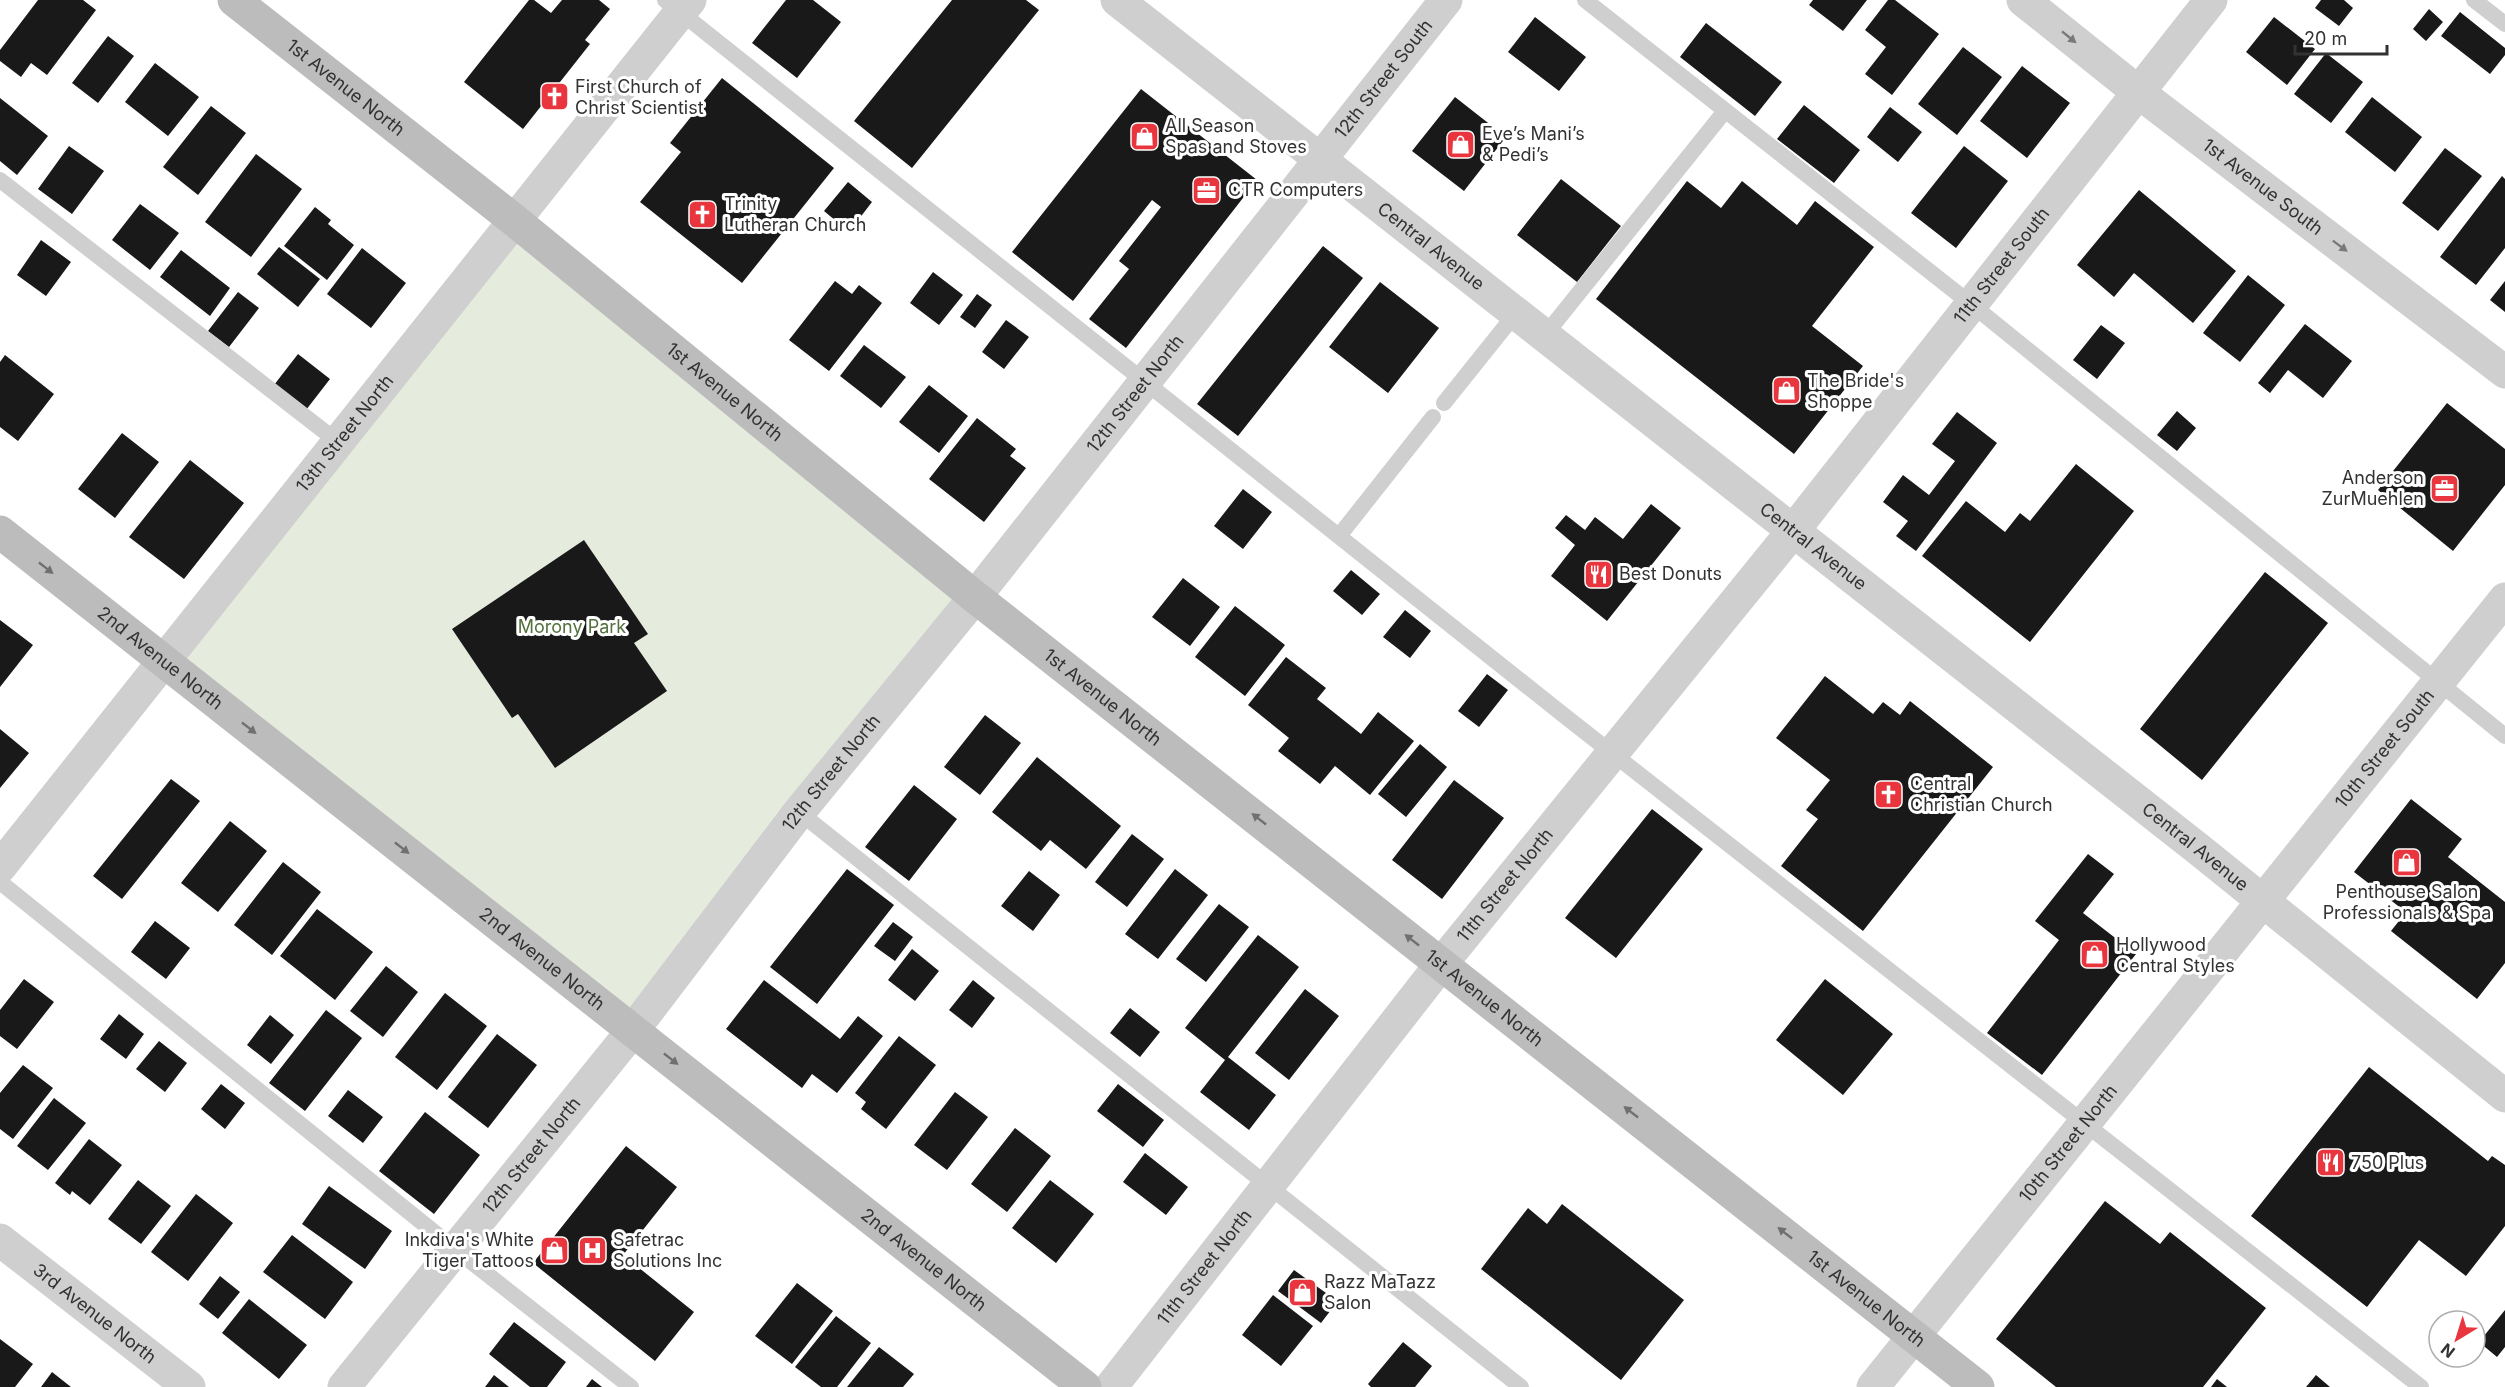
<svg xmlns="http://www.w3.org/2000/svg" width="2505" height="1387" viewBox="0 0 2505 1387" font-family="Inter,sans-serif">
<rect width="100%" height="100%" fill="#fff"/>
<path fill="#e5ecde" d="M514 220 975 597 634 1029 164 661Z"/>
<path fill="#191919" d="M38 0H83L96 10 47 75 31 63 21 77 0 61V50Z
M529 0H534L551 13 562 0H599L610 9 585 40 590 44 523 129 464 82Z
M786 0H813L841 22 797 78 752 43Z
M952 0H1026L1039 10 912 168 854 121Z
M1813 0H1867L1843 31 1809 5Z
M1888 0H1895L1939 34 1892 95 1865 74 1886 47 1865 30Z
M2321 0H2344L2353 8 2339 26 2315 8Z
M2429 9 2443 22 2426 41 2413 29Z
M2460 12 2505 48V55L2490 74 2441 36Z
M1535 17 1586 57 1559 91 1508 52Z
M2274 17 2315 49 2287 85 2246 52Z
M1706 23 1782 82 1755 116 1680 57Z
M108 36 134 56 98 103 72 83Z
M1963 47 2002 77 1957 135 1918 104Z
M2326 53 2363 82 2331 123 2294 94Z
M155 63 199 97 168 136 125 102Z
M2022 66 2070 103 2027 158 1980 121Z
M722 78 834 168 742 283 640 202 681 152 670 143Z
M1141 89 1257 180 1126 348 1089 319 1129 269 1119 261 1161 207 1152 200 1073 301 1012 252Z
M1455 97 1506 137 1464 191 1412 151Z
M2372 97 2422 137 2395 172 2345 132Z
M0 98 48 136 17 175 0 161Z
M1804 105 1860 150 1834 183 1777 139Z
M211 106 246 133 198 195 163 167Z
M1890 107 1922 132 1898 162 1867 137Z
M69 146 104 171 72 214 38 189Z
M1964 146 2008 181 1956 248 1911 213Z
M2445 148 2482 176 2438 231 2402 203Z
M256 154 302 189 251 257 205 222Z
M2502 176 2505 179V248L2476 285 2440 257Z
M1561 179 1621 226 1577 282 1517 235Z
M1687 181 1721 208 1742 181 1797 225 1815 201 1874 247 1812 326 1863 366 1794 454 1596 299Z
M848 182 872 202 849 232 824 211Z
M2139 190 2236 271 2193 323 2134 273 2114 297 2077 265Z
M140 204 179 233 150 270 112 240Z
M315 207 331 220 328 224 354 245 327 280 284 246Z
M41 240 71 262 46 296 17 275Z
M1323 246 1363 278 1238 436 1197 404Z
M279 247 320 279 298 307 257 274Z
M362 248 406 283 371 328 327 294Z
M181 250 230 288 210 316 160 277Z
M933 272 963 295 939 325 910 303Z
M2248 275 2285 305 2240 362 2203 333Z
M835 281 852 294 859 285 882 303 829 371 789 340Z
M2505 281V312L2490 300Z
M1380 282 1439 328 1388 393 1329 347Z
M238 292 259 308 229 347 208 331Z
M977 294 992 305 975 328 960 317Z
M1006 320 1029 337 1004 369 982 352Z
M2305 324 2352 361 2323 398 2288 370 2270 393 2258 383Z
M2101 325 2125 343 2097 379 2073 360Z
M864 345 906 377 881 408 840 376Z
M298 354 330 379 306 410 274 385Z
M5 355 54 394 18 441 0 427V362Z
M929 385 968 416 939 453 899 422Z
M2447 403 2505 449V485L2453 551 2378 490Z
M2177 411 2196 428 2177 451 2157 435Z
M1957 412 1997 443 1916 551 1896 536 1908 521 1883 502 1903 475 1929 495 1955 461 1932 444Z
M977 418 1016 449 1010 456 1026 468 984 522 929 479Z
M122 433 159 462 115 518 78 489Z
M190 460 244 503 184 579 129 537Z
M2076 464 2134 511 2030 642 1922 556 1966 501 2005 532 2020 513 2030 521Z
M1243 489 1272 512 1243 549 1214 526Z
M1651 504 1681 528 1607 621 1551 576 1575 545 1555 528 1566 515 1585 530 1595 517 1623 539Z
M584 540 648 634 634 643 667 691 555 768 518 714 512 718 452 629Z
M1351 570 1380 594 1362 615 1333 591Z
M2265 572 2328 623 2202 780 2140 729Z
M1183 578 1220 607 1190 646 1152 617Z
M1235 606 1285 645 1245 696 1195 657Z
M1405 610 1431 631 1410 658 1383 637Z
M0 620 33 645 0 687Z
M1286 657 1326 688 1317 699 1361 734 1378 712 1414 741 1370 795 1335 766 1320 784 1278 751 1289 738 1248 705Z
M1487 674 1508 690 1479 727 1458 711Z
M1825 676 1873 714 1883 702 1900 715 1910 701 1993 767 1863 931 1781 866 1818 819 1806 810 1830 780 1776 738Z
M985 715 1021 743 980 795 944 767Z
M0 729 29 753 0 788Z
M1420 744 1447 767 1406 817 1378 794Z
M1037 757 1121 826 1086 869 1050 840 1041 851 992 812Z
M171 779 200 801 122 899 93 876Z
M1454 780 1504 818 1442 899 1392 860Z
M914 785 957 819 909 881 865 847Z
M2411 799 2462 839 2448 857 2505 902V963L2477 999 2391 931 2406 912 2354 872Z
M1652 809 1703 849 1616 958 1565 918Z
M230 821 267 851 218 912 181 883Z
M1132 834 1164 859 1127 907 1095 882Z
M2088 854 2114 874 2083 913 2136 954 2042 1075 1987 1033 2059 940 2035 921Z
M283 862 321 892 272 955 234 925Z
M847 869 894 905 817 1004 770 967Z
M1175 869 1208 895 1158 959 1125 934Z
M1029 871 1060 895 1033 931 1001 906Z
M1219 904 1249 927 1206 982 1176 959Z
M317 909 373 952 335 1000 280 956Z
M155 921 190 948 166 979 131 952Z
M893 922 913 937 895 961 874 946Z
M1258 935 1299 967 1228 1057 1276 1095 1249 1130 1200 1092 1225 1060 1185 1028Z
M912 949 939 971 915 1001 888 980Z
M386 966 418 992 383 1037 350 1011Z
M24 979 54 1002 17 1049 0 1036V1010Z
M1825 979 1893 1034 1843 1095 1776 1040Z
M764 980 840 1039 858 1016 883 1036 837 1093 812 1074 802 1088 726 1029Z
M973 980 995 998 972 1028 949 1010Z
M1305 989 1339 1016 1289 1080 1255 1053Z
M445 993 487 1026 437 1090 395 1057Z
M1130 1008 1160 1032 1140 1057 1110 1033Z
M326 1010 362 1038 305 1111 269 1083Z
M119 1014 144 1034 126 1059 100 1039Z
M270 1015 294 1035 271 1064 247 1045Z
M497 1034 537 1065 488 1128 448 1097Z
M899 1036 936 1065 886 1129 861 1109 866 1102 855 1093Z
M159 1041 187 1063 165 1092 136 1069Z
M23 1065 53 1088 13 1139 0 1129V1093Z
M2369 1067 2488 1161 2492 1156 2505 1165V1226L2466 1276 2419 1240 2367 1307 2251 1216Z
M221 1084 245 1103 225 1129 201 1109Z
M1118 1084 1164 1120 1143 1147 1097 1111Z
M348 1090 383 1117 363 1143 328 1116Z
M955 1092 988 1117 947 1170 914 1145Z
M54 1098 86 1123 48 1170 17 1146Z
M425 1112 480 1155 434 1214 379 1171Z
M1015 1128 1051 1156 1007 1212 971 1184Z
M89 1139 122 1165 90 1205 72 1191 70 1195 55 1183Z
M626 1146 677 1187 623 1255 694 1312 655 1361 533 1263Z
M1145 1153 1188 1187 1166 1215 1123 1182Z
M138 1180 171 1206 141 1244 108 1219Z
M1050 1180 1094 1214 1056 1263 1012 1228Z
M329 1186 392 1231 365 1269 302 1224Z
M196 1194 233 1223 188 1281 151 1252Z
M2105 1201 2160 1244 2170 1232 2266 1308 2203 1387H2056L1996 1339Z
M1562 1204 1684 1300 1621 1380 1481 1269 1528 1208 1547 1224Z
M292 1235 353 1282 325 1319 263 1272Z
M1294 1270 1333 1298 1329 1303 1334 1306 1321 1323 1278 1291Z
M220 1276 240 1292 218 1319 199 1304Z
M797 1283 833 1311 792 1364 755 1336Z
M1273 1295 1313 1326 1281 1366 1242 1335Z
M249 1299 307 1345 279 1379 222 1333Z
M2505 1310V1347L2497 1357 2479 1342Z
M836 1316 871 1343 837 1387H821L795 1367Z
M514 1322 566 1362 547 1387H530L489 1354Z
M0 1339 33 1364 15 1387H0Z
M1403 1342 1432 1366 1415 1387H1371L1368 1384Z
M879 1347 914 1374 903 1387H847Z
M52 1372 71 1387H41Z
M494 1375 509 1387H485Z
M2316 1375 2330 1387H2306Z
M592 1379 602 1387H586Z
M2217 1379 2227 1387H2211Z"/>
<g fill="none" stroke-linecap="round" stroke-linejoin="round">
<path stroke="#cfcfcf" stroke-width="16" d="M665 0 1566 717 2421 1387
M1585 0 1971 304 2505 736
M2474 0 2505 24
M0 180 338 442
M1545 335 1725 111
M1444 403 1516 313
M1339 536 1433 417
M799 812 1521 1387
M0 882 455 1249 631 1387"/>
<g stroke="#cfcfcf" stroke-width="33">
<path id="s1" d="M2023 0 2138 92 2505 372"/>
<path id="s2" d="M0 867 690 0"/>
<path id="s3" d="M0 1240 189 1387"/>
<path id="s4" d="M344 1387 634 1029 799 812 975 597 1446 0"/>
<path id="s5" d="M1111 1387 1442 963 1793 531 2211 0"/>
<path id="s6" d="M1873 1387 2505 599"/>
</g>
<path stroke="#cfcfcf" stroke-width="33" id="s7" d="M1117 0 2197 848 2505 1096"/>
<g stroke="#bcbcbc" stroke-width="33">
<path id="s8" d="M234 0 514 220 975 597 1978 1387"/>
<path id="s9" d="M0 532 1085 1387"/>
</g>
</g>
<defs><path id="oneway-solid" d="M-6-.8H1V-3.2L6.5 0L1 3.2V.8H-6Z" transform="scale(1.5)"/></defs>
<g fill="#797979">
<use href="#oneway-solid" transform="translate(2069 37) rotate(39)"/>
<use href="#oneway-solid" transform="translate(2340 246) rotate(37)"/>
</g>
<g fill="#707070">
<use href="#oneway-solid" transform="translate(46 568) rotate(38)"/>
<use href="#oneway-solid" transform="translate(249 728) rotate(38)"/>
<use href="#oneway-solid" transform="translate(1259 819) rotate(-142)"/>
<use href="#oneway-solid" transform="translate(402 848) rotate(38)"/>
<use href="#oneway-solid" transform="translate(1412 940) rotate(-142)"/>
<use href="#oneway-solid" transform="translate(671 1059) rotate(38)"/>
<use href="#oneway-solid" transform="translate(1631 1112) rotate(-142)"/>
<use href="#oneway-solid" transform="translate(1785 1233) rotate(-142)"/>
</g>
<defs>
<symbol id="church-square" viewBox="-11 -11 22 22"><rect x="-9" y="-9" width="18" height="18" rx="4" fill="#e9353d" stroke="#fff"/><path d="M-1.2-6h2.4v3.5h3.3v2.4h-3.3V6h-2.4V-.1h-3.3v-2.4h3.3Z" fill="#fff"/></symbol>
<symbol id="shop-square" viewBox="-11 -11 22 22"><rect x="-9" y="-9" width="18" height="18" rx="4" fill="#e9353d" stroke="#fff"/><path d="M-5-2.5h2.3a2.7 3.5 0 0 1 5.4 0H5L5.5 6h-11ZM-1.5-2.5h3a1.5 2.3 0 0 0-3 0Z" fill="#fff"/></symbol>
<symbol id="office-square" viewBox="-11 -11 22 22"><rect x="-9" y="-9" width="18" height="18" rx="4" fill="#e9353d" stroke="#fff"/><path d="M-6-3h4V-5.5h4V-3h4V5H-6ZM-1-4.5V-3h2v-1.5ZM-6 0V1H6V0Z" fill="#fff"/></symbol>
<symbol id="restaurant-square" viewBox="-11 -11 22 22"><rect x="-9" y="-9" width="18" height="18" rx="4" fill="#e9353d" stroke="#fff"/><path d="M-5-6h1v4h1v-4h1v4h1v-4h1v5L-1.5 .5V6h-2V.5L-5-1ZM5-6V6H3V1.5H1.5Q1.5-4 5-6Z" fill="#fff"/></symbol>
<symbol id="hospital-square" viewBox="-11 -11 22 22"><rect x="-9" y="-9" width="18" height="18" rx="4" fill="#e9353d" stroke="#fff"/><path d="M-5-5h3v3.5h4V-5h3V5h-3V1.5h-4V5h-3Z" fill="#fff"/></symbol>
</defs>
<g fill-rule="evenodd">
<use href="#church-square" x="538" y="80" width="33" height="33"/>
<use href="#shop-square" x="1128" y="120" width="33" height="33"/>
<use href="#shop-square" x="1444" y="128" width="33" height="33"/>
<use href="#office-square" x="1190" y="174" width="33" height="33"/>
<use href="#church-square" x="686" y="198" width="33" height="33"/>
<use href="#shop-square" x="1770" y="374" width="33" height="33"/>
<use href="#office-square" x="2428" y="472" width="33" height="33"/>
<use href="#restaurant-square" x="1582" y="558" width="33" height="33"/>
<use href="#church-square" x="1872" y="778" width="33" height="33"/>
<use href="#shop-square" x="2390" y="846" width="33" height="33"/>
<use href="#shop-square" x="2078" y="938" width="33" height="33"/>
<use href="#restaurant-square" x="2314" y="1146" width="33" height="33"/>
<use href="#shop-square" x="538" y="1234" width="33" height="33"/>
<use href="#hospital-square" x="576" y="1234" width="33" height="33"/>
<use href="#shop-square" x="1286" y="1276" width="33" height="33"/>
</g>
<g text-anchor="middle" stroke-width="6" stroke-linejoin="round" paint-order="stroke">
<g font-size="18" fill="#323232" stroke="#fff">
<text dy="6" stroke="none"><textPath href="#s4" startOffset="1671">12th Street South</textPath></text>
<text dy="6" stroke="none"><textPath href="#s8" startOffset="142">1st Avenue North</textPath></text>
<text dy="6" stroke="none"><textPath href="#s1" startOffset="304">1st Avenue South</textPath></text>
<text dy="6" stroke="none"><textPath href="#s7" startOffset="399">Central Avenue</textPath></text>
<text dy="6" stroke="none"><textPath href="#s5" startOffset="1432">11th Street South</textPath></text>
<text dy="6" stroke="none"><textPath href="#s8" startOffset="628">1st Avenue North</textPath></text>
<text dy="6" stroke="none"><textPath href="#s4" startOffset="1270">12th Street North</textPath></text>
<text dy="6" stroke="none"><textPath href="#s2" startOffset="554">13th Street North</textPath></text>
<text dy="6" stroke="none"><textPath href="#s7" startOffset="885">Central Avenue</textPath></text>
<text dy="6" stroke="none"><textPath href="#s9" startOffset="204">2nd Avenue North</textPath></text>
<text dy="6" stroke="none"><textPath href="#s8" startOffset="1114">1st Avenue North</textPath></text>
<text dy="6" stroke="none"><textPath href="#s6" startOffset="818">10th Street South</textPath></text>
<text dy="6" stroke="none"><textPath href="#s4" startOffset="784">12th Street North</textPath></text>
<text dy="6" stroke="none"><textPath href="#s7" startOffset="1371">Central Avenue</textPath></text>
<text dy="6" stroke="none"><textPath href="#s5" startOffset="638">11th Street North</textPath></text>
<text dy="6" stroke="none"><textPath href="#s9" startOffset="690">2nd Avenue North</textPath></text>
<text dy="6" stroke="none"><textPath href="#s8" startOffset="1600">1st Avenue North</textPath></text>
<text dy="6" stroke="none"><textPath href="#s6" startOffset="312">10th Street North</textPath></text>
<text dy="6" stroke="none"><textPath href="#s4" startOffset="298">12th Street North</textPath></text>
<text dy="6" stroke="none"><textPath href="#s9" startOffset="1176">2nd Avenue North</textPath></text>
<text dy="6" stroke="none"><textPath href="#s5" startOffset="152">11th Street North</textPath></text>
<text dy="6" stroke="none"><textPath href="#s8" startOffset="2086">1st Avenue North</textPath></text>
<text dy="6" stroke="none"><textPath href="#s3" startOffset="120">3rd Avenue North</textPath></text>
</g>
<g font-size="18" fill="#323232" stroke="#fff" text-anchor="start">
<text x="575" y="93">First Church of<tspan x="575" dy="21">Christ Scientist</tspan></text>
<text x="1165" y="132">All Season<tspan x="1165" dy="21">Spas and Stoves</tspan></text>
<text x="1482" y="140">Eve’s Mani’s<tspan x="1482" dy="21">&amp; Pedi’s</tspan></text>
<text x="1228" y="196">CTR Computers</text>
<text x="724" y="210">Trinity<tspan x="724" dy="21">Lutheran Church</tspan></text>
<text x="1807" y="387">The Bride's<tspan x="1807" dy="21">Shoppe</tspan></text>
<text x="2424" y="484" text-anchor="end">Anderson<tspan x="2424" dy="21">ZurMuehlen</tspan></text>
<text x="1619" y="580">Best Donuts</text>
<text x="1910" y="790">Central<tspan x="1910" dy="21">Christian Church</tspan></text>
<text x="2407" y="898" text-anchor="middle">Penthouse Salon<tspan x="2407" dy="21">Professionals &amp; Spa</tspan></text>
<text x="2116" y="951">Hollywood<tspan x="2116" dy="21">Central Styles</tspan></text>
<text x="2351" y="1169">750 Plus</text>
<text x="534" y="1246" text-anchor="end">Inkdiva's White<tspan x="534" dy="21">Tiger Tattoos</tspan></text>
<text x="613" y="1246">Safetrac<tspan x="613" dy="21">Solutions Inc</tspan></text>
<text x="1324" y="1288">Razz MaTazz<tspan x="1324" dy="21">Salon</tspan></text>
</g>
<g font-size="18" fill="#54703e" stroke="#fff">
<text x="572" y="633">Morony Park</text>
</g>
</g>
<g transform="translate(2457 1339) rotate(218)"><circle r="28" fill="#ffffff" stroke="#adadad" stroke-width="1.5"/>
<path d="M0-4.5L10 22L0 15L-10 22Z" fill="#e9353d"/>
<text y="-9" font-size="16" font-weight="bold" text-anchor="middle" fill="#323232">N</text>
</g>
<path d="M2295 45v9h92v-9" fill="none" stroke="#323232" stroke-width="3"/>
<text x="2304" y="45" font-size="18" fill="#323232" stroke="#ffffff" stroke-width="4.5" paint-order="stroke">20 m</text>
</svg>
